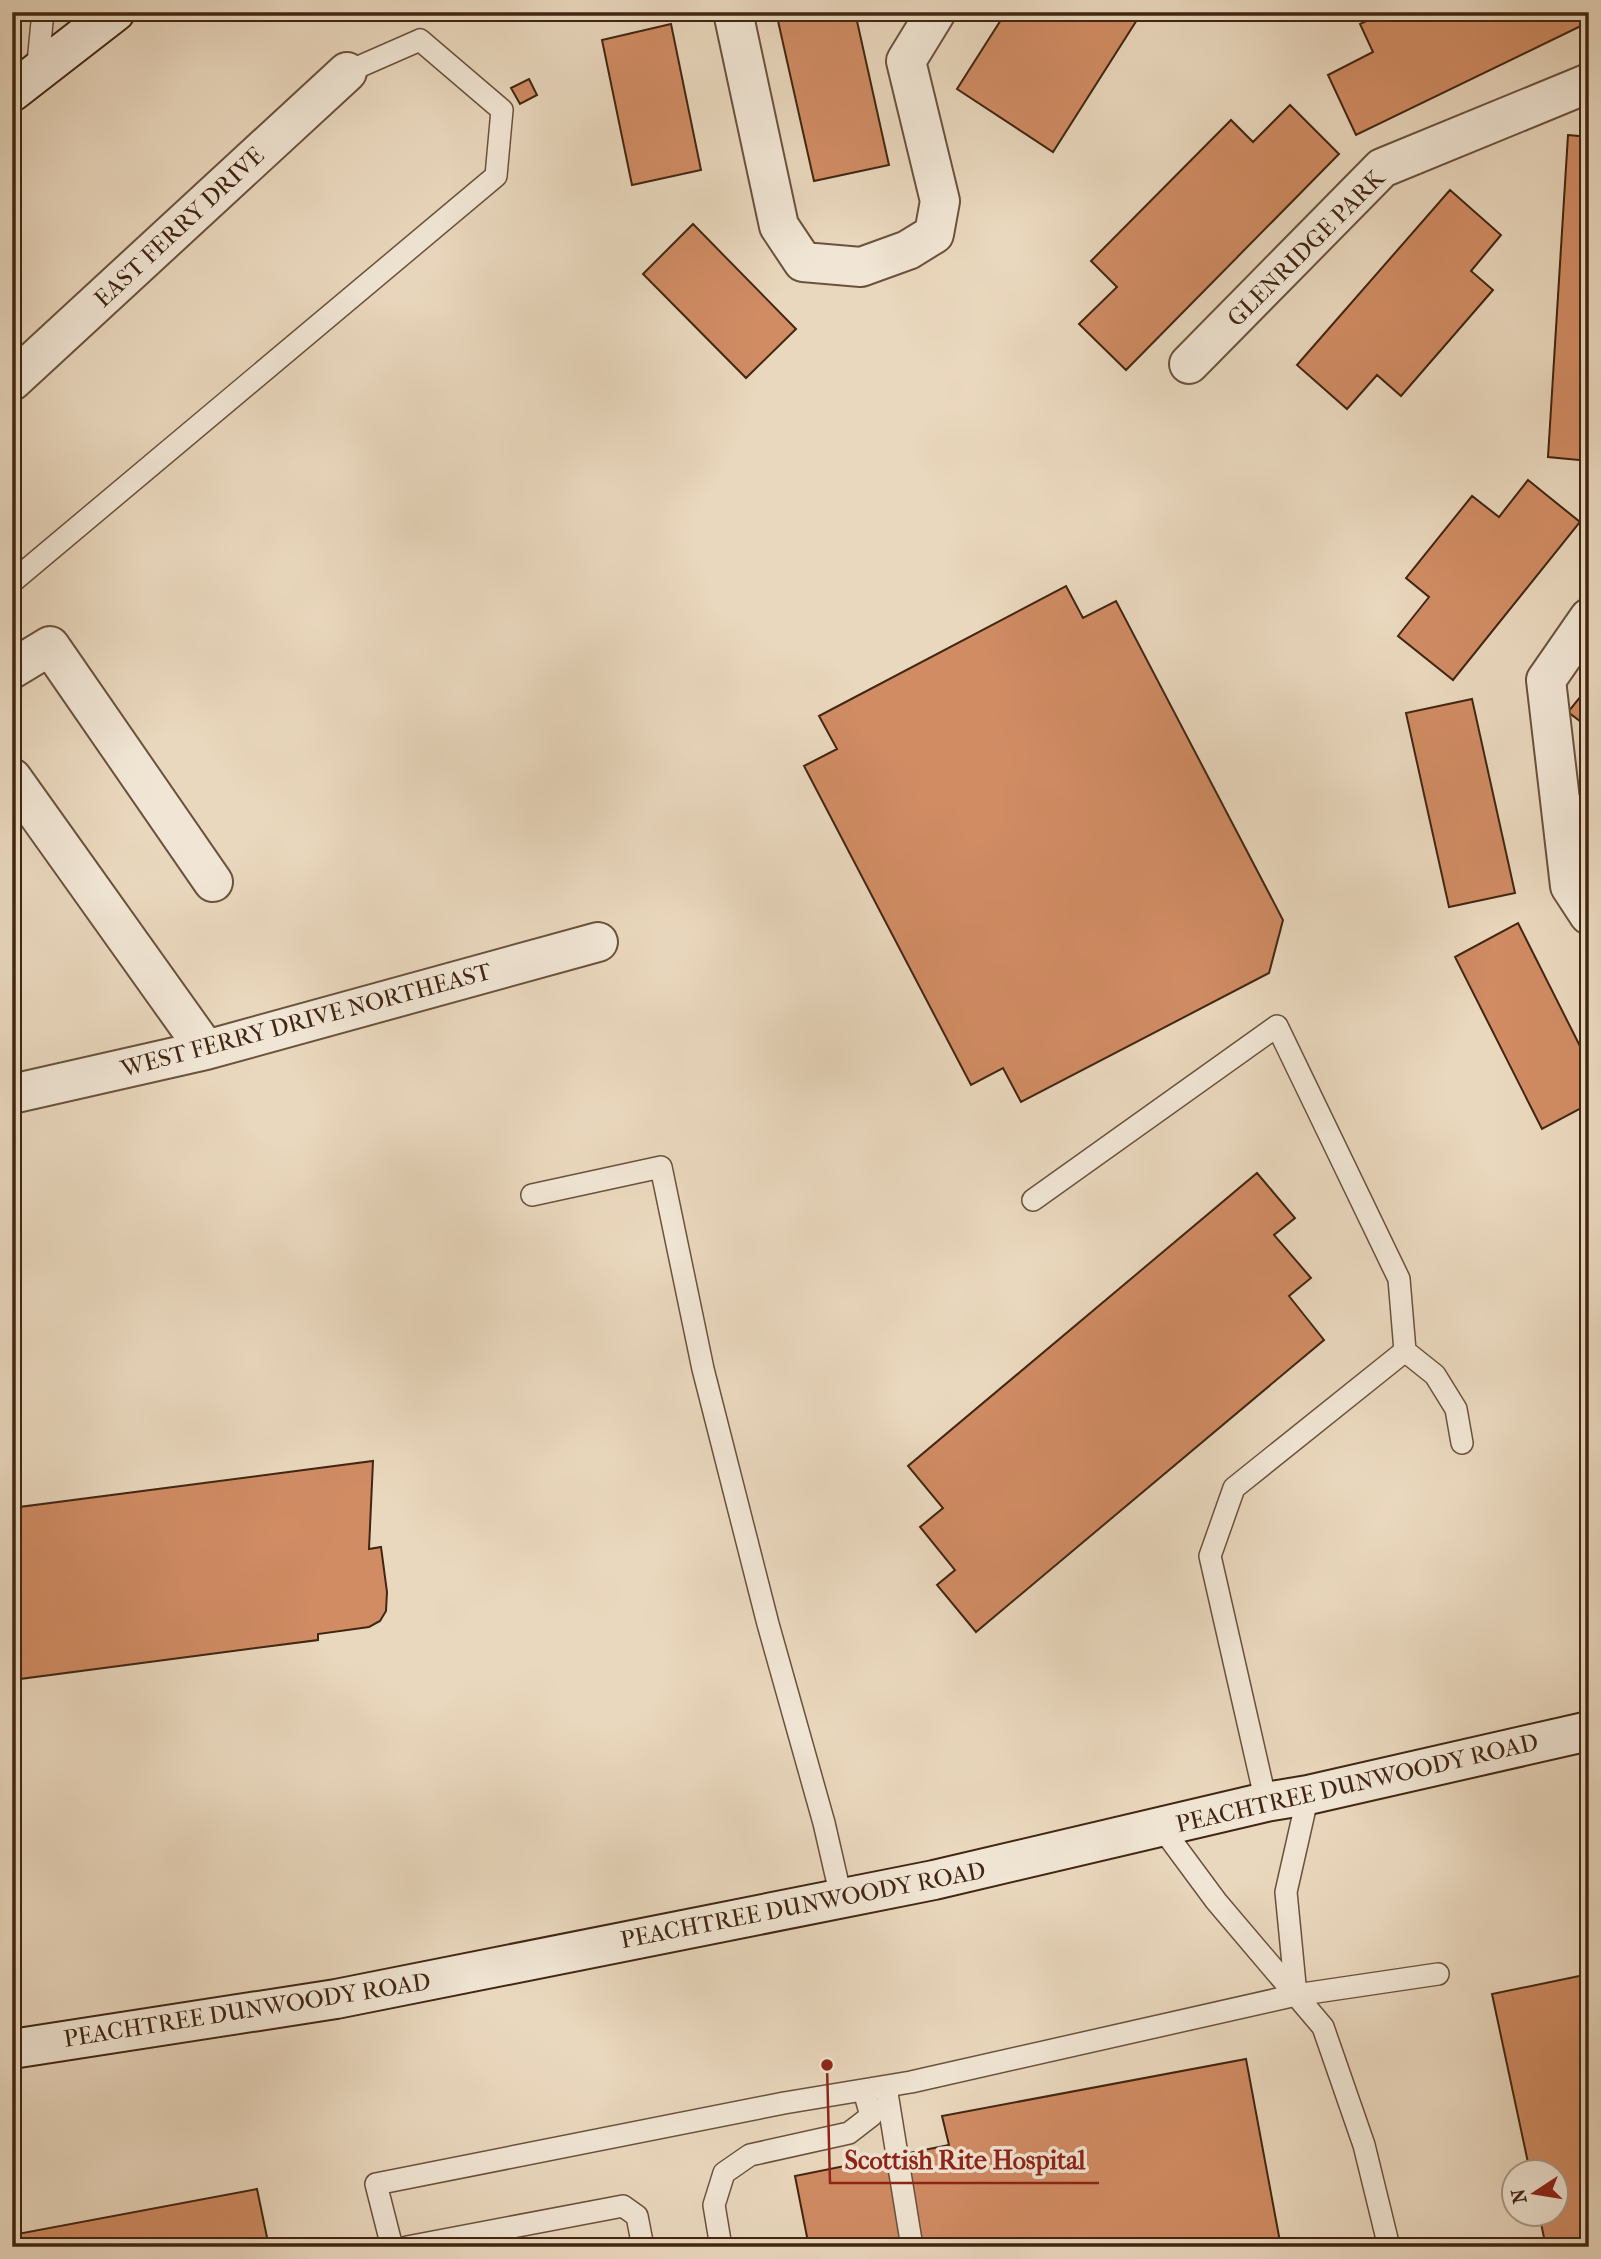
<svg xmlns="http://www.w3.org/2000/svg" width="1601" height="2259" viewBox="0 0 1601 2259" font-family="'IM FELL French Canon',serif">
<rect width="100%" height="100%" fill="#ead8be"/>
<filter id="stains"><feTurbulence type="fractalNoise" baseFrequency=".00286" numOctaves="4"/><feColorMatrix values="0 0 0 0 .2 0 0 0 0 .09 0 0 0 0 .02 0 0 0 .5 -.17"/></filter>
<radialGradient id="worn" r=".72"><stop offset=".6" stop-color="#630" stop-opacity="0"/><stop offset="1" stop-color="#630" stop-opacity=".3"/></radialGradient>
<path fill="#d18c64" stroke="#412612" stroke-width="2" d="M776 12H855L889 165 814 181Z
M1006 12H1142L1053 152 957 89Z
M1385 12H1589V22L1356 135 1328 75 1373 52 1360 24Z
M671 24 701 170 632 185 602 40Z
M529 79 537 95 520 104 511 88Z
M1290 105 1339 154 1126 370 1079 324 1117 287 1091 261 1231 120 1253 142Z
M1568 135 1589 137V461L1548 457Z
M1450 190 1501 235 1471 271 1493 290 1401 396 1377 375 1347 409 1297 365Z
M693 224 796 329 746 378 643 274Z
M1528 480 1580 522 1453 680 1398 636 1429 597 1406 578 1472 496 1499 517Z
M1066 586 1083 618 1116 601 1283 920 1269 973 1021 1102 1003 1068 971 1085 804 766 837 749 819 716Z
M1589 686V728L1568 712Z
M1472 699 1515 893 1449 907 1406 713Z
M1518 923 1589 1064V1104L1542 1129 1455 957Z
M1257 1173 1295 1218 1274 1235 1311 1278 1289 1296 1324 1340 976 1632 937 1585 955 1570 920 1527 943 1508 908 1466Z
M373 1461 369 1549 381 1547 387 1592 386 1611 380 1621 369 1627 318 1634V1640L12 1680V1508Z
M1589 1974V2247H1546L1539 2214H1556V2172H1530L1492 1994Z
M1246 2059 1281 2247H809L795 2176 949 2145 942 2116Z
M257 2189 269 2247H12V2235Z"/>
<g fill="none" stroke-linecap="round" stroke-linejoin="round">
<defs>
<path id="lane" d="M37 73 43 12
M12 582 496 176 502 110 420 40 347 72
M1562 814 1589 802
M532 1195 661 1167 703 1369 768 1624 824 1823 841 1897
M1033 1200 1277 1026 1399 1279 1405 1351 1234 1488 1210 1556 1266 1802
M1405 1351 1435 1375 1456 1409 1462 1443
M1162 1828 1216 1901 1323 2027 1364 2145 1389 2247
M1296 1995 1286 1892 1308 1795
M886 2087 912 2247
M392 2247 376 2184 784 2103 911 2082 1296 1995 1438 1974
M407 2247 623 2206 637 2216 643 2247
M721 2247 714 2205 724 2173 750 2155 849 2133 871 2116 864 2091"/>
<path id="street" d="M733 12 779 226 803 262 861 267 908 250 934 234 940 201 906 61 936 12
M1189 364 1382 168 1589 83
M12 381 347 72
M1589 618 1546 680 1570 886 1589 915
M12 669 50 646 213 882
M12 778 206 1050
M12 1094 206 1050 598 942"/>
<path id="secondary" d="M12 92 115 12
M12 2049 336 1999 934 1880 1266 1802 1308 1795 1589 1731"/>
</defs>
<use href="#lane" stroke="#6b523d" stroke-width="24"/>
<use href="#street" stroke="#6b523d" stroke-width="42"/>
<use href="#secondary" stroke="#412612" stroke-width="42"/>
<use href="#lane" stroke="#f1e6d5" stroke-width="21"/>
<use href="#street" stroke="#f1e6d5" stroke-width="38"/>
<use href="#secondary" stroke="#f1e6d5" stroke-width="38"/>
</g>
<g text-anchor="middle" stroke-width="7" stroke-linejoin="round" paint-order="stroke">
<g font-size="24" fill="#412612" stroke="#f1e6d5">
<text transform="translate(179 227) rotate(-43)" y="8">EAST FERRY DRIVE</text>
<text transform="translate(1306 248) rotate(-45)" y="8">GLENRIDGE PARK</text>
<text transform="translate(306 1020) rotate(-15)" y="8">WEST FERRY DRIVE NORTHEAST</text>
<text transform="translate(1357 1783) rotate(-13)" y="8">PEACHTREE DUNWOODY ROAD</text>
<text transform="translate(803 1905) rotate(-11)" y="8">PEACHTREE DUNWOODY ROAD</text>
<text transform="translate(247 2010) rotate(-9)" y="8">PEACHTREE DUNWOODY ROAD</text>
</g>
</g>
<path fill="none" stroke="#8f2418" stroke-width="2.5" d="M827 2065L830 2183H1099"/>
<circle fill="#8f2418" stroke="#f1e6d5" stroke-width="2.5" cx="827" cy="2065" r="7"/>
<g font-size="26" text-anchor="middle" font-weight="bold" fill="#8f2418" stroke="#f1e6d5" stroke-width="7" stroke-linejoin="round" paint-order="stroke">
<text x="965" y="2169">Scottish Rite Hospital</text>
</g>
<rect width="1601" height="2259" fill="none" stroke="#ead8be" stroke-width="42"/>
<rect x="14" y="14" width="1573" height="2231" fill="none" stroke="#412612" stroke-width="3.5"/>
<rect x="21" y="21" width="1559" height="2217" fill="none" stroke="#412612" stroke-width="2"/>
<g transform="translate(1535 2193) rotate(258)"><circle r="33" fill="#f1e6d5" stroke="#ab9987" stroke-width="2"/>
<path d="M0-5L12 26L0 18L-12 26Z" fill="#8f2418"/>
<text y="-10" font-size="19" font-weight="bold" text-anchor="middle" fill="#412612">N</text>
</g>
<rect width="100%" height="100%" filter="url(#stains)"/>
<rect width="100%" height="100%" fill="url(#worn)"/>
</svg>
